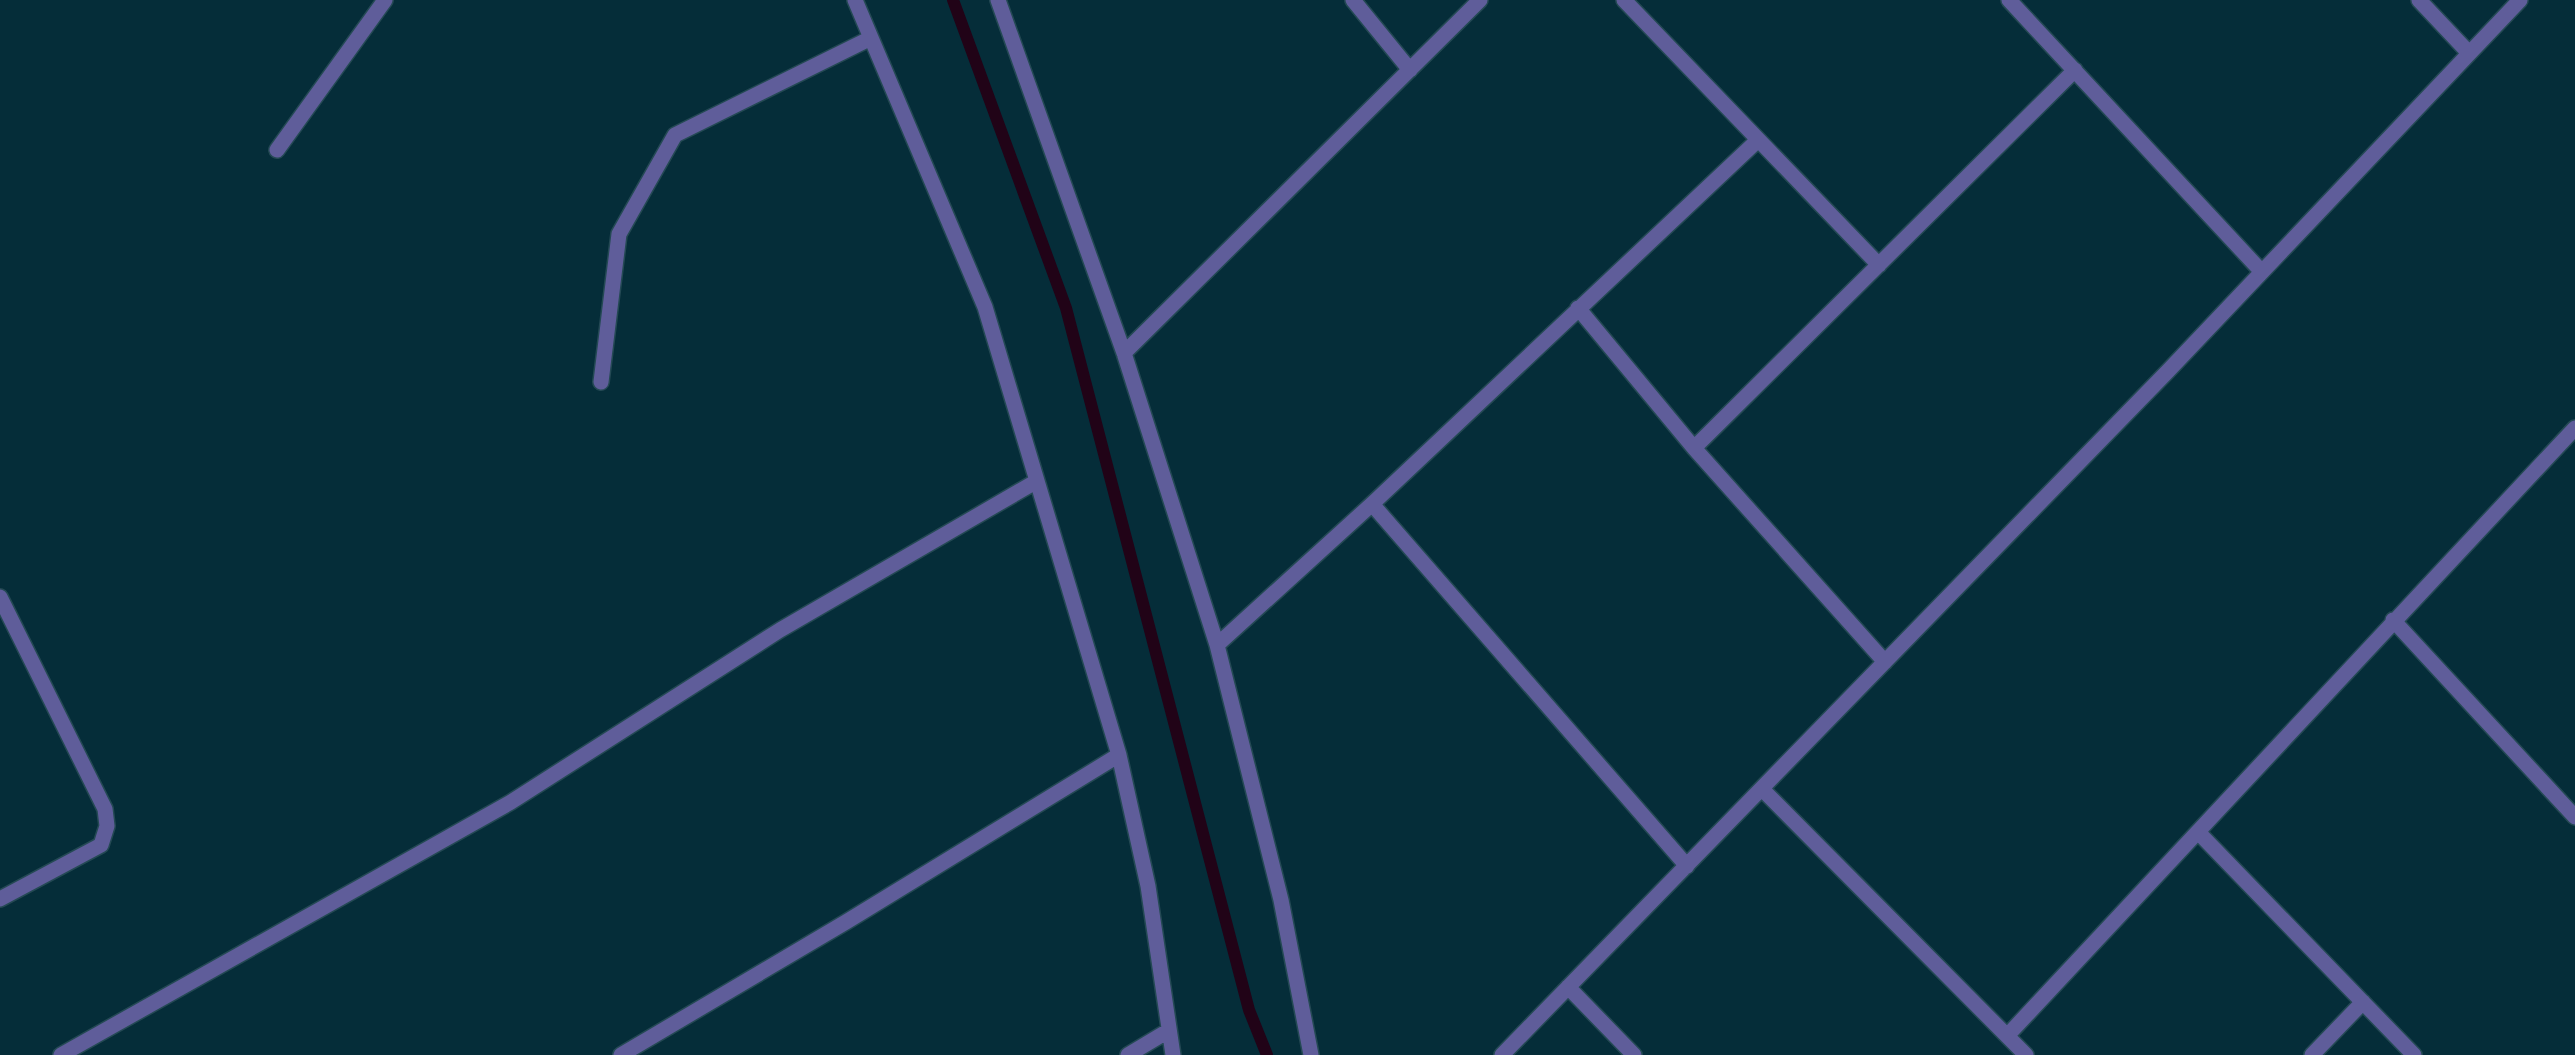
<svg xmlns="http://www.w3.org/2000/svg" width="2575" height="1055" viewBox="0 0 2575 1055" font-family="'Zilla Slab',serif">
<rect width="100%" height="100%" fill="#052d39"/>
<g fill="none" stroke-linecap="round" stroke-linejoin="round">
<path stroke="#210317" stroke-width="12" d="M953 0 1066 308 1249 1010 1267 1055"/>
<defs>
<path id="minor" d="M855 0 985 307 1119 755 1148 886 1173 1055
M998 0 1124 353 1217 645 1281 900 1311 1055
M1353 0 1410 70
M1624 0 1879 265
M2009 0 2262 272
M2419 0 2469 53
M277 150 385 0
M1578 308 1694 448 1885 662
M1124 353 1480 0
M601 382 619 234 675 135 871 38
M1694 448 2075 70
M1372 504 1687 866
M0 597 105 809 107 826 101 845 0 899
M2393 620 2575 817
M1217 645 1372 504 1758 140
M1762 789 2026 1055
M2198 832 2414 1055
M1568 987 1634 1055
M2007 1036 2575 428
M61 1055 511 802 780 630 1037 481
M621 1055 846 922 1119 755
M1128 1055 1168 1031
M1502 1055 2168 371 2520 0
M2312 1055 2363 1002"/>
</defs>
<use href="#minor" stroke="#244954" stroke-width="18"/>
<use href="#minor" stroke="#5f5d9a" stroke-width="15"/>
</g>
</svg>
